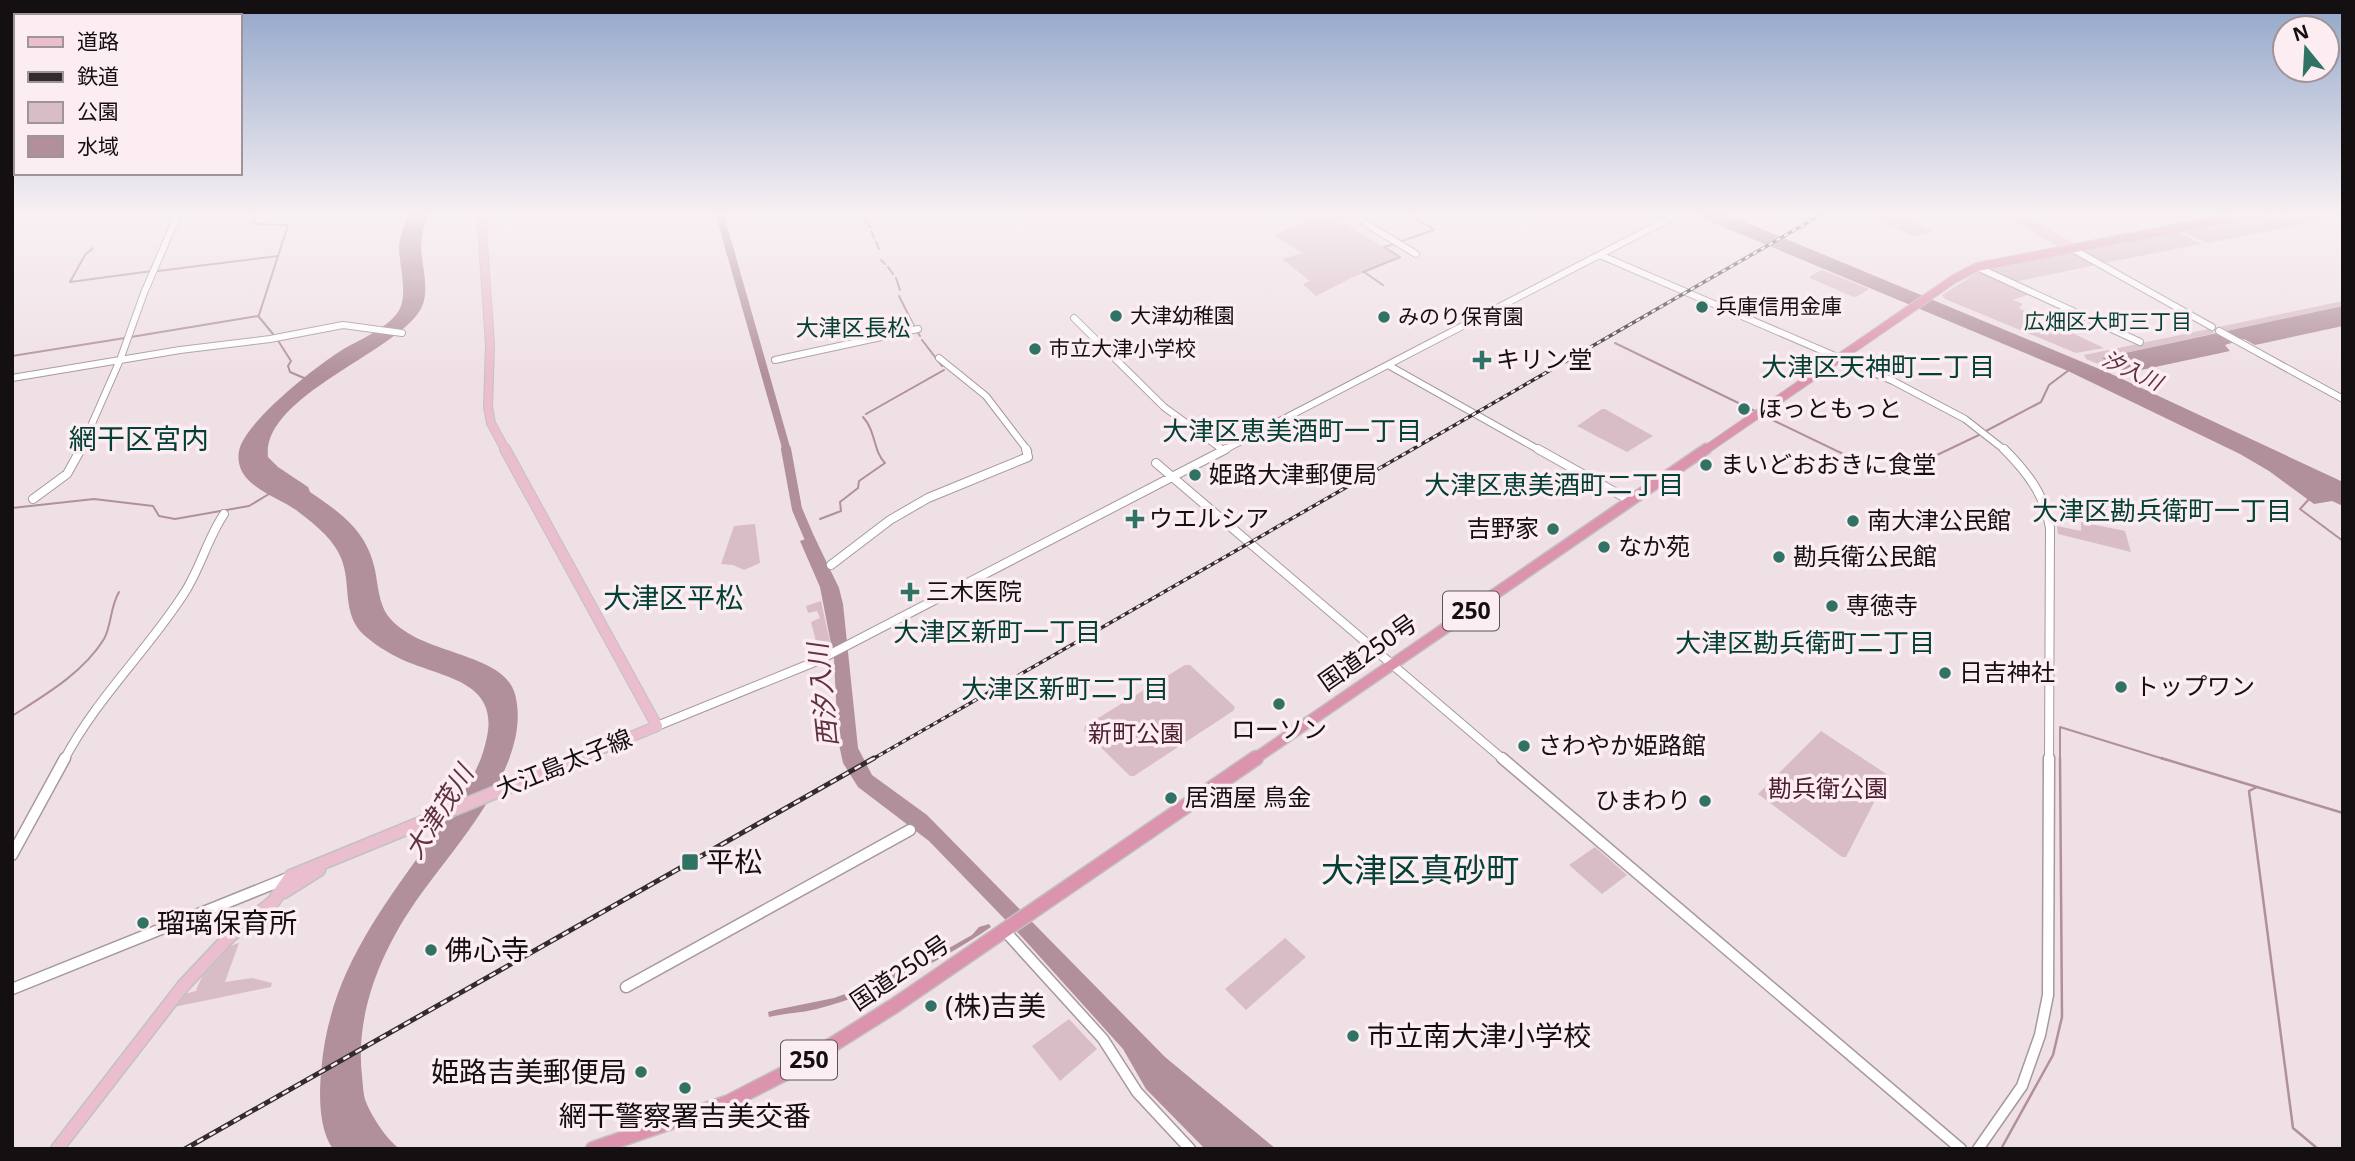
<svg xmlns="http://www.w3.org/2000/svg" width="2355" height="1161" viewBox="0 0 2355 1161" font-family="'Noto Sans','Noto Sans JP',sans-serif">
<rect width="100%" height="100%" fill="#efe0e5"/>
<path fill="#d9bdc6" d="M1327 212H1346L1350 216 1343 222 1401 258 1351 278 1316 296 1303 284 1310 281 1282 259 1303 253 1274 235Z
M1862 212H1899L1933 232 1915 237Z
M2279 212H2333L2342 217 2208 243 2181 231Z
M2177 231 2201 244 2104 263 2082 251Z
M2070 251 2096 265 2014 282 1985 269Z
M1822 270 1869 289 1856 297 1851 296 1810 278V276Z
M1980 271 2030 294 2013 300 2023 304 2019 308 2104 348 2076 353 1945 299 1942 295Z
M2343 301V306L2227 331 2219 327Z
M2209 329 2215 333 2103 358 2113 365 2108 368 2086 359 2084 355Z
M1602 409H1605L1653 436 1627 452 1577 426Z
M2081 522 2125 531 2131 552 2058 534 2057 526 2081 531Z
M755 524 760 563 744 570 733 565 721 564 734 526Z
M821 601 831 646 819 653 811 622 820 618 817 611 808 613 806 606Z
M1185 665H1190L1235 707 1233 711 1134 776H1130L1084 731 1085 726Z
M1821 731 1888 775 1846 857H1842L1758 794Z
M1595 847 1627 875 1602 894 1569 865Z
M1285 938 1306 957 1246 1010 1225 989Z
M239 943 225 982 252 978 272 983 271 987 174 1007 184 994 196 991C203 972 219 947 239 943Z
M1069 1019 1097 1049 1060 1081 1032 1046Z"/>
<path fill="#b1909b" d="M409 212H428C425 223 422 233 421 244 421 266 432 293 419 312 391 354 261 398 268 457L278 467 308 487 310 492C341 513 367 531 375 570 378 585 379 604 388 616 419 656 503 651 515 694 534 767 449 851 412 907 379 956 355 1017 362 1076 363 1084 363 1095 366 1102 372 1117 387 1140 400 1149H333C319 1129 319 1097 321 1073 328 977 377 915 431 839 452 809 478 778 486 741 502 679 439 678 399 658 387 652 374 644 364 635 341 614 352 584 341 558 333 538 313 523 296 510 277 496 233 485 239 451 244 423 315 367 339 352 359 339 384 331 398 312 409 296 399 265 399 247 400 235 405 224 409 212Z
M1688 212H1721L2104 371 2112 364 2102 358 2343 306V326L2255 345 2244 339 2225 345 2230 351 2127 373 2115 366 2107 372 2343 482V506L2332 501 2314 504 2269 471 2240 454 2068 371Z
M814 536 839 588 843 604 858 748 872 775 927 815 1165 1057 1276 1149H1205L1146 1089 1123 1049 1022 937 929 841 858 787 843 763 838 740 834 659 820 587 800 541Z
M989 924 991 927C938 963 879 993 817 1009 801 1013 785 1013 769 1017L768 1012 775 1010 834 998 867 986 949 948 972 935 979 927Z"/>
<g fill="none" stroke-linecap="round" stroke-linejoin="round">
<path stroke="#b1909b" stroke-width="2" d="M256 212 253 224 288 225 259 315
M861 212 863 217
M1406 212 1433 229
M865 219 870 227
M871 231 874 238
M876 242 879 249
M1399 242 1434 230
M93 248 85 255 70 282 152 271
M881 260 885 264
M888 267 893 274
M158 271 278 256
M1363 272 1400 257 1384 247 1394 244
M1364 272 1383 285
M896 278 900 290
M899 296 914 326
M259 317 273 334
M918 333 920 336
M131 337 258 316
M277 339 291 361 288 366 290 372 304 378
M922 340 942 366
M1615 343 1757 412
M12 356 125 338
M866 414 944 370
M1762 415 1891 477 1981 434
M1986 431 2041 402 2049 385 2069 370
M2310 498 2300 509 2343 541
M12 508 94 499 153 506 159 516 175 519 249 506 269 494
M820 519 841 511 840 502 858 488 859 481 885 463C873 451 876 431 863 417
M12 716C45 695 83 673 104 639 112 624 110 607 119 592
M2060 760V727L2167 760"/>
<path stroke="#b1909b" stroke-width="2.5" d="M2161 758 2257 787
M2001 1149 2053 1055 2062 1017 2060 758
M2318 1149 2293 1128 2249 791 2257 787 2343 813"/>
<path stroke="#b1909b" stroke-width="8" d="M719 212 787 451"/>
<path stroke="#b1909b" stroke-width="10" d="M786 449 797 509 814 549"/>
<defs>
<path id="minor-far2" d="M1362 212V220L1368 225 1416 254
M1572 212 1578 215
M2071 248 2212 327
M1600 255 1893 381 1965 419 2006 451
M1977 267 2140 342
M1074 318 1164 407 1223 450
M2219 331 2343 399
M939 358 986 396 1028 451
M775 360 918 329
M1388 365 1541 451
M12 378 180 350 270 339 343 325 402 333
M80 451 120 360 144 293 179 212
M1222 451 1682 212"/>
<path id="minor-far1" d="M1538 449 1631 501
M2004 449C2027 472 2045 495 2050 528L2049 760
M1156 463 1504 760
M33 499 67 474 81 449
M831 565 890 520 928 498 1028 457 1026 449
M657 726 817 661 1226 449
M64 760C96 699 146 652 183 595 200 570 207 539 224 514"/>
<path id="minor" d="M1502 758 1961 1149
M12 855 65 758
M1004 930 1103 1039 1137 1092 1190 1149
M626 987 910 830
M12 989 288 878
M1978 1149 2022 1086 2040 1035 2048 995 2049 758"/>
<path id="major-far2" d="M481 212 490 345 488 407 491 423 506 451
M2009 212 2071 248"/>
<path id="major-far1" d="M505 449 657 726 575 760"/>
<path id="major" d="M284 892 319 870
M57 1149 183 986 230 936 273 902 291 876 579 758"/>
<path id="highway-far2" d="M1704 451 1954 279 1977 267 2261 212"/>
<path id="highway-far1" d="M1253 760 1706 449"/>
<path id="highway" d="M593 1149 729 1102 797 1067 894 1006 1256 758"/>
</defs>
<use href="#minor-far2" stroke="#a6999d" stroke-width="8"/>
<use href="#minor-far1" stroke="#a6999d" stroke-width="10"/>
<use href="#minor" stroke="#a6999d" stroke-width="13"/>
<use href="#major-far2" stroke="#c2c1c1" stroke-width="10"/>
<use href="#major-far1" stroke="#c2c1c1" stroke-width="12"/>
<use href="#major" stroke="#c2c1c1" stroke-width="15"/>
<use href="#highway-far2" stroke="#c2c1c1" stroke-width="10"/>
<use href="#highway-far1" stroke="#c2c1c1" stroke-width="13"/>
<use href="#highway" stroke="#c2c1c1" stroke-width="17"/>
<use href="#minor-far2" stroke="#fff" stroke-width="6"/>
<use href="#minor-far1" stroke="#fff" stroke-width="8"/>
<use href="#minor" stroke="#fff" stroke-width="10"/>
<use href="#major-far2" stroke="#eabece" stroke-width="8"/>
<use href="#major-far1" stroke="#eabece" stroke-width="10"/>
<use href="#major" stroke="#eabece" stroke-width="12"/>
<use href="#highway-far2" stroke="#dc93ad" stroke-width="8"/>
<use href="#highway-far1" stroke="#dc93ad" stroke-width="10"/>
<use href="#highway" stroke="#dc93ad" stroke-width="14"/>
<defs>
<path id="rail-far1" d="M871 760 1826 212"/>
<path id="rail" d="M185 1149 874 758"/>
</defs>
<use href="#rail-far1" stroke="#332c2f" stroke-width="3.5"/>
<use href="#rail" stroke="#332c2f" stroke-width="5"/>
<use href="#rail-far1" stroke="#fcedf2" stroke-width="2" stroke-dasharray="4.5" stroke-linecap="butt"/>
<use href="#rail" stroke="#fcedf2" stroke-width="2.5" stroke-dasharray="7" stroke-linecap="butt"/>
</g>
<linearGradient id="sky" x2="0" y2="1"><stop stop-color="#92a6c9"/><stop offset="0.57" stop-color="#f8f1f3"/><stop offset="1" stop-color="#f8f1f3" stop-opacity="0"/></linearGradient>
<rect width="2355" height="375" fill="url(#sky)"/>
<g fill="#307364" stroke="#fcedf2" stroke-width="2.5">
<circle cx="1702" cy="307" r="7"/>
<circle cx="1116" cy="316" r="7"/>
<circle cx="1384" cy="317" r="7"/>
<circle cx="1035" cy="349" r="7"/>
<path d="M1478.5 349.5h7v7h7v7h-7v7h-7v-7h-7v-7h7z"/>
<circle cx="1744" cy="409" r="7"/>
<circle cx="1706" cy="465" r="7"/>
<circle cx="1195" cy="475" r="7"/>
<path d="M1131.5 508.5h7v7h7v7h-7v7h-7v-7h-7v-7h7z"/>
<circle cx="1853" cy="521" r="7"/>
<circle cx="1553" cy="529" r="7"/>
<circle cx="1604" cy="547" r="7"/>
<circle cx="1779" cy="557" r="7"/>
<path d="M906.5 581.5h7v7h7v7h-7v7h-7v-7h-7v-7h7z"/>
<circle cx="1832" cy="606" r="7"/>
<circle cx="1945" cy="673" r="7"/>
<circle cx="2121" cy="687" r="7"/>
<circle cx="1279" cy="704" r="7"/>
<circle cx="1524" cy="746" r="7"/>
<circle cx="1171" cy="798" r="7"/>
<circle cx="1705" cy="801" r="7"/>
<rect x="681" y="853" width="18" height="18" rx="3.5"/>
<circle cx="143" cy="923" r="7"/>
<circle cx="431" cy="950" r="7"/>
<circle cx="931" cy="1006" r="7"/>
<circle cx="1353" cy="1036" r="7"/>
<circle cx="641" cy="1072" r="7"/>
<circle cx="685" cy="1088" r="7"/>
</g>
<g text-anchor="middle" stroke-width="7" stroke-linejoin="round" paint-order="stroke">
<g font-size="21" fill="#140f11" stroke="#fcedf2" text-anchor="start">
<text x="1716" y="314">兵庫信用金庫</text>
<text x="1130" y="323">大津幼稚園</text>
<text x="1398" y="324">みのり保育園</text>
<text x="1049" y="356">市立大津小学校</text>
</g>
<g font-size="21" fill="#044035" stroke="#fcedf2">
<text x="2108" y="329">広畑区大町三丁目</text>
</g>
<g font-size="21" font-style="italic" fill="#603143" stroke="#fcedf2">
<text transform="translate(2132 371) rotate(25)" y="7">汐入川</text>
</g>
<g font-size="23" fill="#044035" stroke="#fcedf2">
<text x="853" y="336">大津区長松</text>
</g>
<g fill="#fcedf2" stroke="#5a5254" stroke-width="2">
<rect x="1443" y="591.5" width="56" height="39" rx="5"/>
<rect x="781" y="1040.5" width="56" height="39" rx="5"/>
</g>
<g font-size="23" font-weight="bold" fill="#140f11">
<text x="1471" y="619">250</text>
<text x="809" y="1068">250</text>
</g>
<g font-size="24" fill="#140f11" stroke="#fcedf2" text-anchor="start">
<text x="1496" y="368">キリン堂</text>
<text x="1758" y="417">ほっともっと</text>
<text x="1720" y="473">まいどおおきに食堂</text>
<text x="1209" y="483">姫路大津郵便局</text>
<text x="1149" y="527">ウエルシア</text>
<text x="1867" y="529">南大津公民館</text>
<text x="1539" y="537" text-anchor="end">吉野家</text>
<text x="1618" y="555">なか苑</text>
<text x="1793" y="565">勘兵衛公民館</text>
<text x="926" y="600">三木医院</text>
<text x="1846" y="614">専徳寺</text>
<text x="1959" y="681">日吉神社</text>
<text x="2135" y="695">トップワン</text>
<text x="1279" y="738" text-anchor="middle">ローソン</text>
<text x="1538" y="754">さわやか姫路館</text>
<text x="1185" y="806">居酒屋 鳥金</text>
<text x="1691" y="809" text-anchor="end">ひまわり</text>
</g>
<g font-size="24" fill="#140f11" stroke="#fcedf2">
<text transform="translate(1368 653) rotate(-35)" y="8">国道250号</text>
<text transform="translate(564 764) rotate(-22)" y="8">大江島太子線</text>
<text transform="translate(900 973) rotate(-34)" y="8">国道250号</text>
</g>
<g font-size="24" fill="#4b1e31" stroke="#fcedf2">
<text x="1136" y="742">新町公園</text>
<text x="1828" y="797">勘兵衛公園</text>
</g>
<g font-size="26" fill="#044035" stroke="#fcedf2">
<text x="1878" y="376">大津区天神町二丁目</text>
<text x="1292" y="440">大津区恵美酒町一丁目</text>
<text x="1554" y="494">大津区恵美酒町二丁目</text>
<text x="2162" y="520">大津区勘兵衛町一丁目</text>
<text x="997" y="641">大津区新町一丁目</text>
<text x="1805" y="652">大津区勘兵衛町二丁目</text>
<text x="1065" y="698">大津区新町二丁目</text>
</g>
<g font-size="26" font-style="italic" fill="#603143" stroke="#fcedf2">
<text transform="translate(823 695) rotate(-96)" y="9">西汐入川</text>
<text transform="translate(439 812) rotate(-58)" y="9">大津茂川</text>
</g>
<g font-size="28" fill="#044035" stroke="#fcedf2">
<text x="139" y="449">網干区宮内</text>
<text x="673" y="608">大津区平松</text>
</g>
<g font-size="28" fill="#140f11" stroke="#fcedf2" text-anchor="start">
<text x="706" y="872">平松</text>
<text x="157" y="933">瑠璃保育所</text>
<text x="445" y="960">佛心寺</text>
<text x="945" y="1016">(株)吉美</text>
<text x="1367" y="1046">市立南大津小学校</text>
<text x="627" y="1082" text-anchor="end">姫路吉美郵便局</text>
<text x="685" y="1126" text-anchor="middle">網干警察署吉美交番</text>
</g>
<g font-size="33" fill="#044035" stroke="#fcedf2">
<text x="1420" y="882">大津区真砂町</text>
</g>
</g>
<rect width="2355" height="1161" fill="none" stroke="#140f11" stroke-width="28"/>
<rect x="14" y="14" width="228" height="161" fill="#fcedf2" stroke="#9f9498" stroke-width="2"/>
<rect x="28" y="37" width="35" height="10" fill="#eabece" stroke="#9f9498" stroke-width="2"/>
<text x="77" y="49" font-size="21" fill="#140f11">道路</text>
<rect x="28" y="72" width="35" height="10" fill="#332c2f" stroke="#9f9498" stroke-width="2"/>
<text x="77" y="84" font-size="21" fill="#140f11">鉄道</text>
<rect x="28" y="102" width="35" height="21" fill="#d9bdc6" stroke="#9f9498" stroke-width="2"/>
<text x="77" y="119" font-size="21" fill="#140f11">公園</text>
<rect x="28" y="136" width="35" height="21" fill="#b1909b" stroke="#9f9498" stroke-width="2"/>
<text x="77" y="154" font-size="21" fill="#140f11">水域</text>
<g transform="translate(2306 49) rotate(342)"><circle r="33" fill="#fcedf2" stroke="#9f9498" stroke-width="2"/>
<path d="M0-5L12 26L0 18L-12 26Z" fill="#307364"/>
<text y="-10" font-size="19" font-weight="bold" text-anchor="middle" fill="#140f11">N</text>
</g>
</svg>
